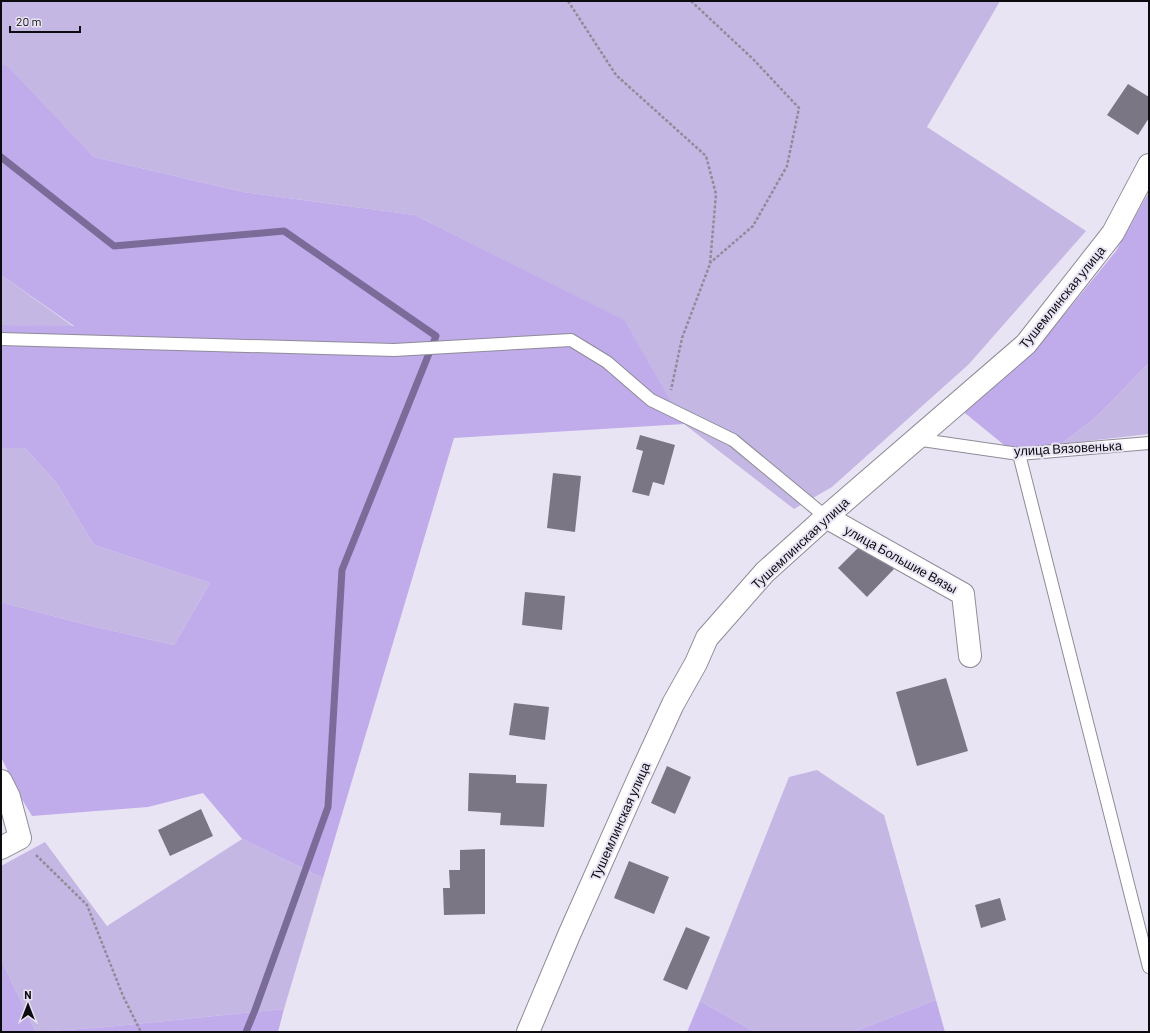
<svg xmlns="http://www.w3.org/2000/svg" width="1150" height="1033" viewBox="0 0 1150 1033" font-family="Barlow,sans-serif">
<rect width="100%" height="100%" fill="#e9e4f3"/>
<path fill="#c5b7e4" d="M1 1H1000L927 127 1086 231 969 364 832 487 794 509 684 424 623 320 415 215 243 192 94 157 7 67 1 65Z
M1 275 74 327 1 325Z
M1149 363V434L1061 444 1096 417Z
M1 448H25L56 482 94 545 210 583 174 645 79 623 1 602Z
M817 770 884 815 936 1000 853 1032H755L700 1001 789 777Z
M242 839 323 878 284 1009 106 1027 36 1032 1 960V866L45 842 107 926Z"/>
<path fill="#c0abeb" d="M1 65 7 66 94 157 243 192 415 215 624 320 684 424 454 438 323 878 242 839 203 793 148 807 32 816 20 796 1 757V602L79 623 174 645 210 583 94 545 56 482 25 448H1V325L74 326 1 275Z
M1149 192V363L1096 417 1061 444 1009 449 960 409 1037 348 1116 251Z
M1 960 36 1032 106 1027 284 1009 278 1032H1Z
M936 1000 945 1032H853Z
M700 1001 755 1032H687Z"/>
<g fill="none" stroke-linecap="round" stroke-linejoin="round">
<path stroke="#7a6b98" stroke-width="7" d="M1 157 114 246 284 231 436 336 342 570 328 807 255 1010 246 1032"/>
</g>
<path fill="#7a7683" d="M1128 84 1149 97V118L1138 135 1107 115Z
M640 435 675 445 664 485 653 482 649 496 632 492 643 451 636 449Z
M553 473 581 476 575 532 547 528Z
M865 541 894 569 867 597 838 568Z
M525 592 565 596 562 630 522 625Z
M946 678 968 751 917 766 896 692Z
M514 703 549 707 545 740 509 735Z
M667 766 691 777 675 814 651 803Z
M469 773 516 775V783L547 784 544 827 500 825 501 813 468 811Z
M201 809 213 836 170 856 158 830Z
M485 849V914L444 915 443 888H450L449 870H460V850Z
M629 861 669 877 654 914 614 898Z
M1000 898 1006 920 981 928 975 905Z
M686 927 710 937 687 990 663 980Z"/>
<g fill="none" stroke-linecap="round" stroke-linejoin="round">
<defs>
<path id="service" d="M1 339 394 350 571 340 607 362 651 400 733 440 826 517
M915 439 1019 454 1149 443
M1019 454 1149 967"/>
<path id="minor" d="M826 517 963 594 970 656
M1 781 9 797 20 838 1 848
M528 1032 569 935 637 782 673 704 696 663 707 638 765 572 826 517 1026 344 1113 233 1149 165"/>
</defs>
<use href="#service" stroke="#8f8b98" stroke-width="14"/>
<use href="#minor" stroke="#8f8b98" stroke-width="24"/>
<path stroke="#8f8c97" stroke-width="2.5" stroke-dasharray="3 2" stroke-linecap="butt" d="M568 1 616 75 706 156 716 194 710 264 682 338 671 390
M691 1 753 59 799 108 787 166 753 226 710 263
M36 855 87 905 123 996 141 1032"/>
<use href="#service" stroke="#fff" stroke-width="12"/>
<use href="#minor" stroke="#fff" stroke-width="22"/>
</g>
<g text-anchor="middle" stroke-width="4" stroke-linejoin="round" paint-order="stroke">
<g font-size="13" fill="#0c0b10" stroke="#e9e4f3">
<text transform="translate(1062 297) rotate(-51)" y="5">Тушемлинская улица</text>
<text transform="translate(1068 448) rotate(-3)" y="5">улица Вязовенька</text>
<text transform="translate(800 543) rotate(-43)" y="5">Тушемлинская улица</text>
<text transform="translate(901 559) rotate(29)" y="5">улица Большие Вязы</text>
<text transform="translate(620 821) rotate(-66)" y="5">Тушемлинская улица</text>
</g>
</g>
<rect width="1150" height="1033" fill="none" stroke="#0c0b10" stroke-width="4"/>
<g transform="translate(28 1005)" stroke="#e9e4f3" stroke-width="3" paint-order="stroke">
<path d="M0-3L7 15L0 10L-7 15Z" fill="#0c0b10"/>
<text y="-6" font-size="11" font-weight="bold" text-anchor="middle" fill="#0c0b10">N</text>
</g>
<path d="M10 26v6h70v-6" fill="none" stroke="#0c0b10" stroke-width="2"/>
<text x="16" y="26" font-size="12" fill="#0c0b10" stroke="#e9e4f3" stroke-width="3" paint-order="stroke">20 m</text>
</svg>
